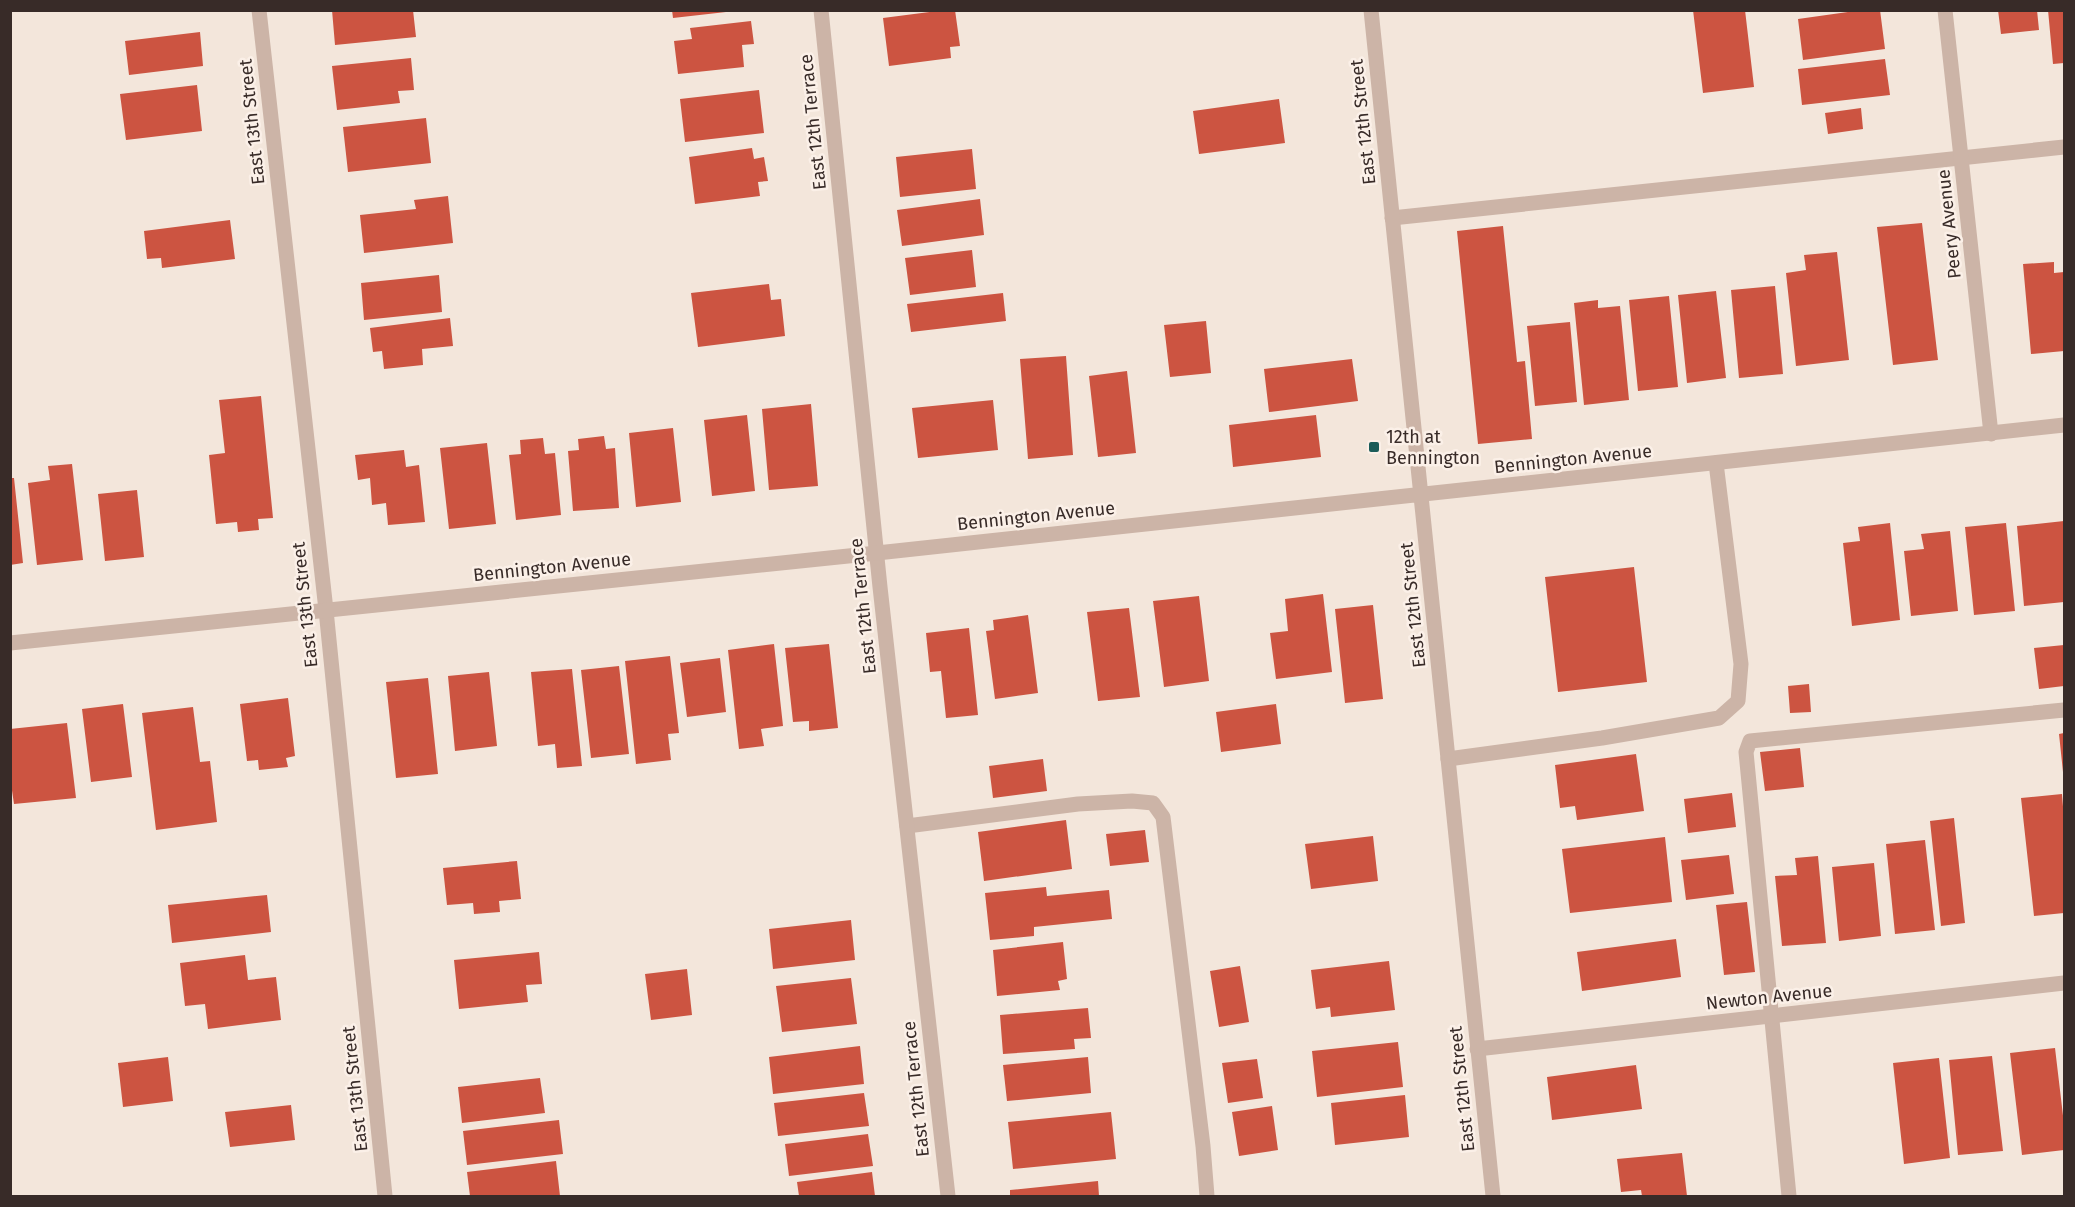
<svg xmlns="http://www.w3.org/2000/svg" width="2075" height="1207" viewBox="0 0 2075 1207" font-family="'Fira Sans',sans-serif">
<rect width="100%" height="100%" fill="#f3e6db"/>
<path fill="#cc5441" d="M332 10H413L416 37 335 45Z
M672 10H726V12L673 18Z
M945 10H955L960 46 950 47 951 58 889 66 883 18Z
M1693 10H1745L1754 87 1703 93Z
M1862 10H1880L1885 49 1803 60 1798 19Z
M1998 10H2037L2039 30 2001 34Z
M2048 10H2064V63L2053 64Z
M751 21 754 44 742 45 744 67 678 74 674 41 692 39 690 28Z
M200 32 203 66 129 75 125 41Z
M411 58 414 90 398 91 400 103 337 110 332 66Z
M1885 59 1890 95 1802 105 1798 69Z
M197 85 202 131 126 140 120 94Z
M759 90 764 133 685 142 680 99Z
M1279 99 1285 143 1199 154 1193 111Z
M1861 108 1863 129 1828 134 1825 113Z
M426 118 431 163 348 172 343 127Z
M752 148 754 159 764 157 768 181 758 182 760 196 695 204 689 157Z
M972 149 976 189 900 197 896 157Z
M448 196 453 243 364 253 360 215 416 209 414 200Z
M980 199 984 235 902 246 897 210Z
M230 220 235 259 162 268 161 258 147 259 144 231Z
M1922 223 1938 360 1893 365 1877 227Z
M1503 226 1517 362 1525 361 1532 439 1478 444 1457 231Z
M972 250 976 287 910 295 905 258Z
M1837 252 1849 360 1796 366 1786 273 1806 270 1804 255Z
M2054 262V273L2064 272V351L2031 354 2023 264Z
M439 275 442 312 364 320 361 283Z
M769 284 771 300 781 299 785 336 698 347 691 293Z
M1775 286 1783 374 1739 378 1731 290Z
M1716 291 1726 378 1687 383 1678 295Z
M1003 293 1006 321 911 332 907 304Z
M1669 296 1678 387 1638 391 1629 300Z
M1598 300V308L1620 306 1629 400 1584 405 1574 303Z
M450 318 453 346 422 349 423 365 384 369 382 351 373 352 370 328Z
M1206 321 1211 373 1170 377 1164 325Z
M1570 322 1577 402 1535 406 1527 326Z
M1066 356 1073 455 1028 459 1020 359Z
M1352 359 1358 401 1269 412 1264 369Z
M1127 371 1136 453 1098 457 1089 376Z
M261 396 273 518 258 519 259 530 238 532 237 522 216 524 209 455 225 453 219 400Z
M993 400 998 450 918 458 912 408Z
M811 404 818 486 769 490 762 409Z
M747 415 755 491 712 496 704 420Z
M1316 415 1321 457 1233 467 1229 425Z
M673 428 681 502 636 507 629 433Z
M604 436 606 449 615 448 619 508 573 511 568 451 579 450 578 439Z
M543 438 545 454 555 453 561 515 516 520 509 455 521 454 520 440Z
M487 443 496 524 449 529 440 448Z
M404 450 406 467 419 465 425 522 388 525 386 503 372 505 370 478 358 480 355 455Z
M72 464 83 560 37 565 28 483 50 480 48 466Z
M10 478H14L23 563 10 565Z
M137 490 144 557 105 561 98 494Z
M2064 521V602L2024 606 2017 526Z
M1890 523 1900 620 1852 626 1843 543 1860 541 1858 527Z
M2006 523 2015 611 1974 615 1965 527Z
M1950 531 1958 611 1911 616 1904 551 1924 549 1921 534Z
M1634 567 1647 682 1558 692 1545 577Z
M1323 594 1332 672 1276 679 1270 633 1288 631 1285 599Z
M1199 596 1209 681 1164 687 1153 601Z
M1373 605 1383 699 1345 703 1335 609Z
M1129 608 1140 697 1098 701 1087 612Z
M1028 615 1038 693 995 699 986 631 994 630 993 620Z
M969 628 978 715 946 718 941 671 930 672 926 633Z
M774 644 783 726 761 729 764 746 739 749 728 650Z
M829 644 838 728 809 731V721L793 722 785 648Z
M2064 645V686L2039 689 2034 648Z
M670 656 679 733 668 734 671 760 636 764 625 661Z
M720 658 726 712 687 717 680 663Z
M619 666 629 754 591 758 581 670Z
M572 669 582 766 557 768 555 744 538 746 531 672Z
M489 672 497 746 455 751 448 676Z
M428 678 438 774 396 778 386 682Z
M1809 684 1811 712 1790 713 1788 686Z
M288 698 295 756 286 758 288 767 259 770 258 760 247 761 240 704Z
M123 704 132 777 91 782 82 709Z
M1276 704 1281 744 1221 752 1216 712Z
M193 707 200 762 210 761 217 822 156 830 142 713Z
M67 723 76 798 14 804 10 777V729Z
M2064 733V771L2063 772 2059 734Z
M1800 748 1804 787 1765 791 1760 752Z
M1636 754 1644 811 1577 820 1575 806 1560 808 1555 765Z
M1043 759 1047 791 993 798 989 766Z
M1732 793 1736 827 1688 833 1684 799Z
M2062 794 2064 819V913L2034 916 2021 798Z
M1954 818 1965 923 1941 926 1930 821Z
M1066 820 1072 869 984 881 978 832Z
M1145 830 1149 862 1110 866 1106 834Z
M1373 836 1378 881 1311 889 1305 844Z
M1665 837 1672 902 1570 913 1562 849Z
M1925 840 1935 930 1895 934 1886 844Z
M1729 855 1734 894 1686 900 1681 860Z
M1818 856 1826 943 1782 946 1775 876 1797 875 1795 858Z
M517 861 521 899 499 901 500 912 474 914 473 903 447 905 443 868Z
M1874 863 1881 936 1839 941 1832 867Z
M1046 887 1047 896 1109 890 1112 919 1034 927V936L990 940 985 893Z
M267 895 271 932 172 943 168 905Z
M1747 902 1755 972 1724 975 1716 905Z
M851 920 855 960 773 969 769 929Z
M1676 939 1681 977 1582 991 1577 952Z
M1063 942 1067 979 1058 981 1060 990 997 996 993 950Z
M539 952 542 984 526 985 528 1002 459 1009 454 960Z
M245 955 248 980 276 977 281 1020 208 1029 205 1004 185 1006 180 963Z
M1389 961 1395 1010 1331 1017 1330 1007 1316 1009 1311 970Z
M1240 966 1249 1022 1219 1027 1210 971Z
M687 969 692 1015 651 1020 645 974Z
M851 978 857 1024 782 1032 776 986Z
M1088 1008 1091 1038 1074 1039 1075 1049 1003 1054 1000 1015Z
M1398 1042 1403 1087 1317 1097 1312 1051Z
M860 1046 864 1084 773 1094 769 1057Z
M2055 1048 2064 1124V1150L2022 1155 2010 1053Z
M1992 1056 2003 1151 1958 1155 1949 1060Z
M168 1057 173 1101 123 1107 118 1063Z
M1088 1057 1091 1093 1007 1101 1003 1065Z
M1939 1058 1950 1158 1904 1164 1893 1063Z
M1257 1059 1263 1098 1228 1103 1222 1063Z
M1636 1065 1642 1109 1552 1120 1547 1077Z
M540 1078 545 1113 462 1123 458 1087Z
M864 1093 869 1126 778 1136 774 1103Z
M1405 1095 1409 1137 1335 1145 1331 1103Z
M291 1105 295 1140 230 1147 225 1112Z
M1272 1106 1278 1150 1239 1156 1232 1112Z
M1111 1112 1116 1159 1013 1169 1008 1122Z
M559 1120 563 1154 467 1165 463 1131Z
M868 1134 873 1166 789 1176 785 1144Z
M1682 1153 1687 1196H1642L1641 1190 1621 1192 1617 1159Z
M556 1161 560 1196H470L467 1172Z
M872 1172 875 1196H799L797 1182Z
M1098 1181 1099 1196H1010V1190Z"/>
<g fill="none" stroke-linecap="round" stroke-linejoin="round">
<path stroke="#ccb4a7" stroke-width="15" d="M1392 218 2064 147
M1448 759 1602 738 1719 718 1738 701 1741 664 1716 463
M907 826 1078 804 1132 801 1153 803 1163 817 1203 1146 1207 1196
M1789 1196 1746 752 1750 741 2064 710"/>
<path stroke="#ccb4a7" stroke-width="15" d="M259 10 326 610 385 1196
M821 10 880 587 948 1196
M1945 10 1991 434
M1477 1049 2064 983"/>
<path stroke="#ccb4a7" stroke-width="15" d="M1371 10 1493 1196
M10 643 877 553 2064 425"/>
</g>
<rect fill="#1b5c59" stroke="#fbf0e8" stroke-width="2" x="1368" y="441" width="12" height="12" rx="3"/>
<g text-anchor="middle" stroke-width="5" stroke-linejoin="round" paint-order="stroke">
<g font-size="18" fill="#382b28" stroke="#fbf0e8">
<text transform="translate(252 122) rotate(-96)" y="6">East 13th Street</text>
<text transform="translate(813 122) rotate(-96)" y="6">East 12th Terrace</text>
<text transform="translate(1363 122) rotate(-96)" y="6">East 12th Street</text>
<text transform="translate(1949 224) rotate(-96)" y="6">Peery Avenue</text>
<text transform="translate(1573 459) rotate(-6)" y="6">Bennington Avenue</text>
<text transform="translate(1036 516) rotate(-6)" y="6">Bennington Avenue</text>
<text transform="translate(552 567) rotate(-6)" y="6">Bennington Avenue</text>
<text transform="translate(305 605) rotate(-96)" y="6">East 13th Street</text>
<text transform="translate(1413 605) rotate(-96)" y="6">East 12th Street</text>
<text transform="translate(863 606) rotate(-96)" y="6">East 12th Terrace</text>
<text transform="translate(1769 997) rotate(-6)" y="6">Newton Avenue</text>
<text transform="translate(355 1089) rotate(-96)" y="6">East 13th Street</text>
<text transform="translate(916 1089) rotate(-96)" y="6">East 12th Terrace</text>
<text transform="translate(1462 1089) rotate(-96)" y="6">East 12th Street</text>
</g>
<g font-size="18" fill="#382b28" stroke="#fbf0e8" text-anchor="start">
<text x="1386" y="443">12th at<tspan x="1386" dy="21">Bennington</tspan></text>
</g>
</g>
<rect width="2075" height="1207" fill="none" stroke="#382b28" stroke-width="24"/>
</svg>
